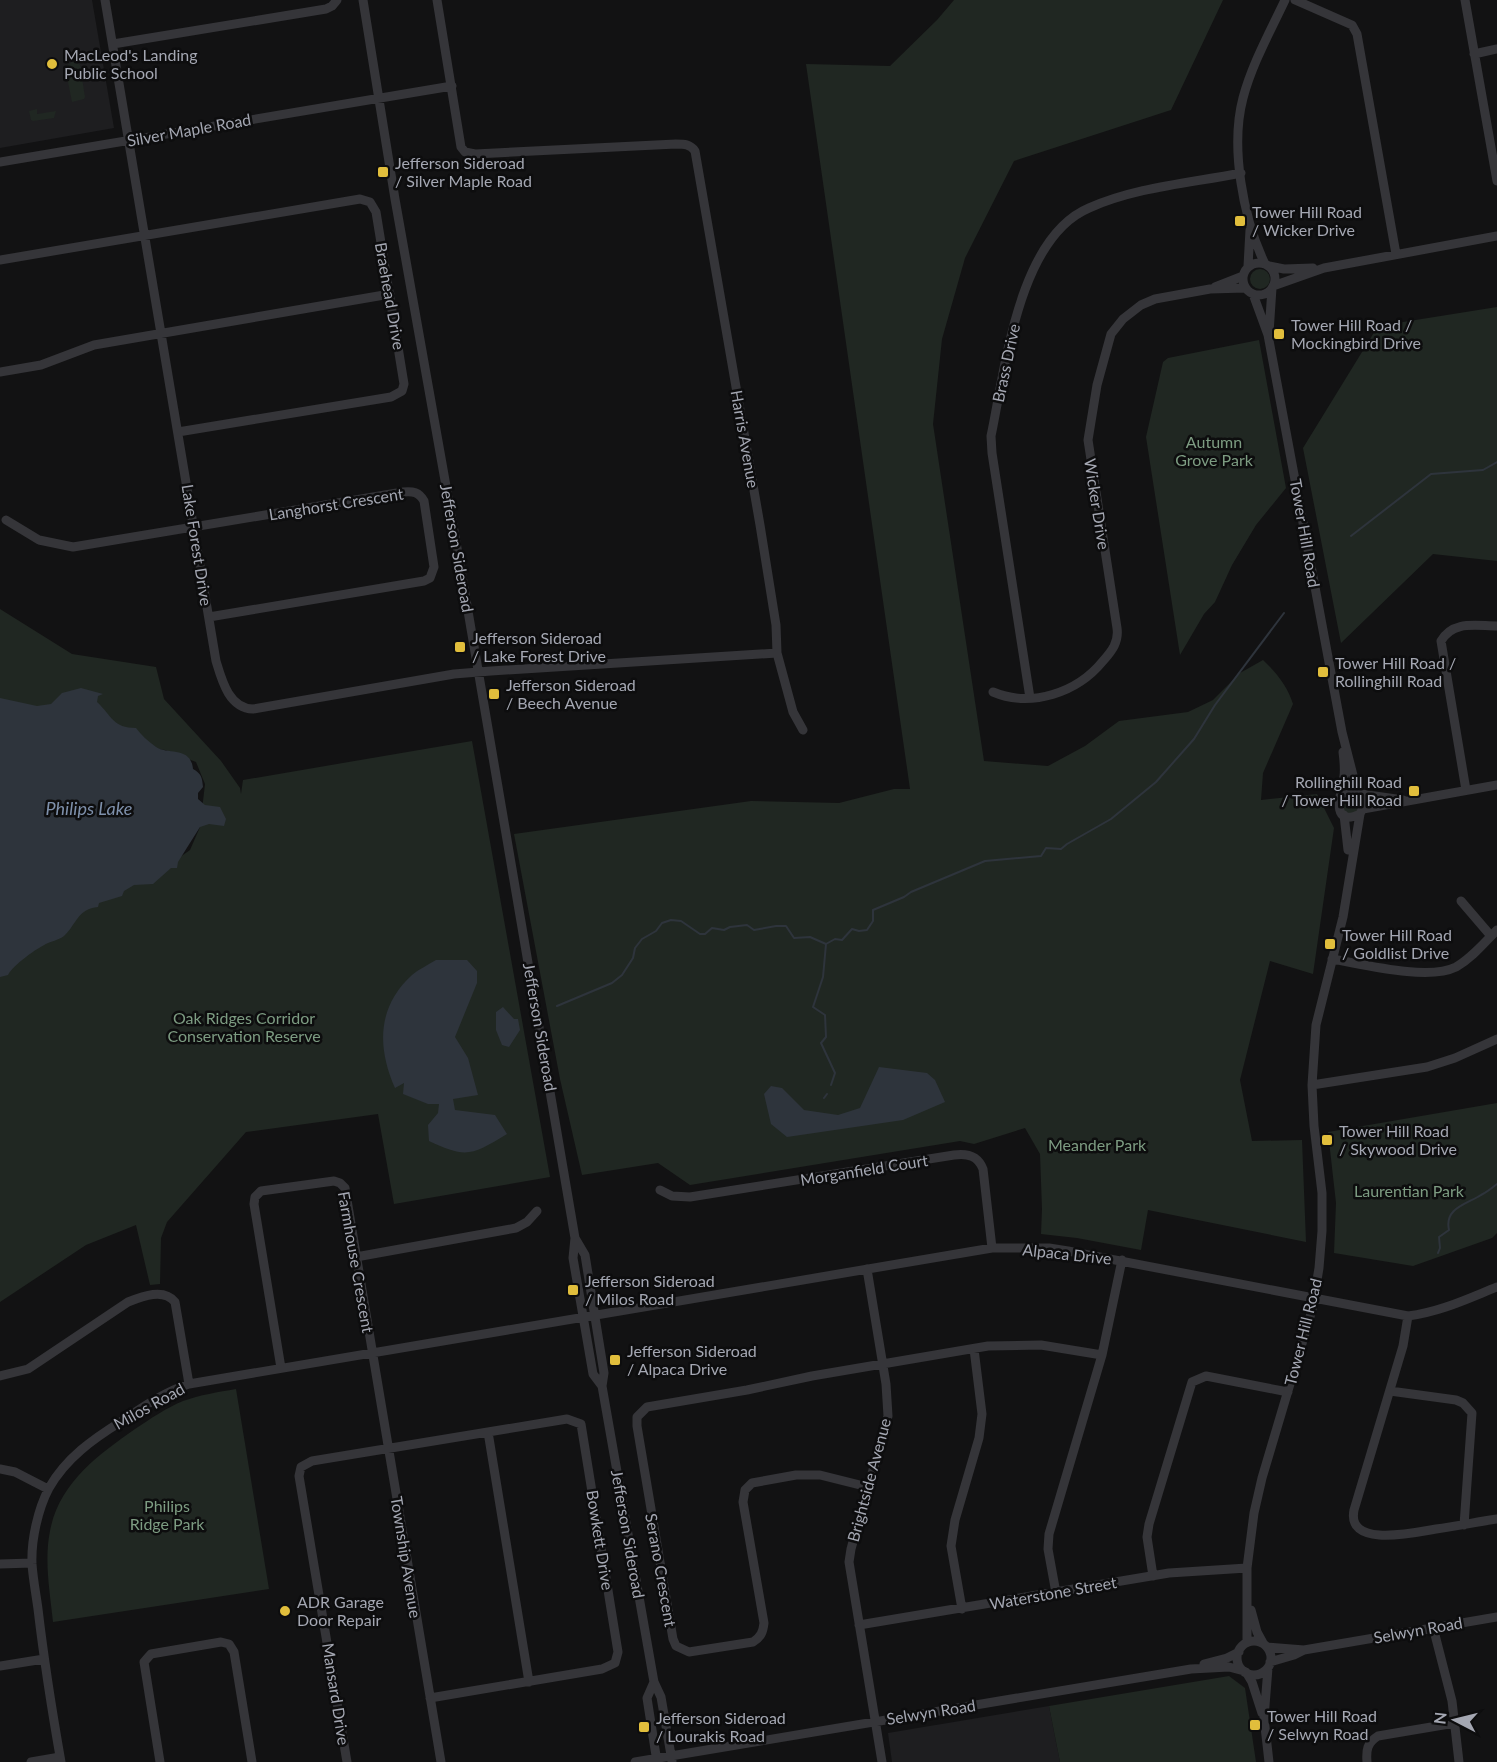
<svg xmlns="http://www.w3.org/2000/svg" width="1497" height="1762" viewBox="0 0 1497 1762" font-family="Lato,sans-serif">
<rect width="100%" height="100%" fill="#121213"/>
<path fill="#1e1e20" d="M0 0H92L114 128 0 148Z
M1049 1706 1060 1762H892L888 1733Z"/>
<path fill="#202722" d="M954 0H1223L1171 110 1014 161 965 258 942 339 933 424 984 761 1048 766 1085 746 1119 721 1188 712 1213 700 1240 673 1263 660C1276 672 1288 687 1293 704L1263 773 1261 800 1317 794 1334 828 1313 974 1270 961 1240 1080 1252 1141 1302 1140 1306 1242 1148 1210 1141 1250 1077 1238 1041 1234 1042 1209 1040 1154 1025 1128 974 1144 960 1141 690 1185 658 1163 582 1175 560 1079 514 834 751 801 839 803 894 789H910L806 64 890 66 937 20Z
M72 62H76L80 65 85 97 84 99 72 102 65 67Z
M37 109V114L56 111 54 118 33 121 31 120 29 111Z
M1250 279a10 10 0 1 1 20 0a10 10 0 1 1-20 0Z
M1497 307V561L1433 554 1341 643 1303 448 1378 326Z
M1259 340 1286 488 1256 525 1232 565 1215 602 1204 614 1180 655 1146 437 1163 362 1168 358Z
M0 609 72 654 156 667 164 699 221 761 240 788 241 794 243 780 472 741 550 1177 394 1204 378 1114 246 1132 167 1222 161 1238 160 1284 150 1285 136 1225 86 1245 0 1302V975L31 947 102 898 152 877 190 850 200 827 205 784 196 762 165 750 137 746 0 706Z
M1341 805a9 9 0 1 1 18 0a9 9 0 1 1-18 0Z
M1497 1103V1233L1492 1238 1413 1266 1334 1253 1336 1203 1328 1132Z
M236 1389 269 1589 53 1622C50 1592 44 1561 50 1531 59 1483 98 1455 135 1429 150 1419 166 1408 183 1401 200 1395 218 1392 236 1389Z
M1229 1676 1245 1688 1256 1762H1060L1049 1706Z"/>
<path fill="#2e343c" d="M81 688 103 694 98 696 97 702C112 716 113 728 136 728 141 735 148 741 156 747 168 755 191 746 193 769 202 774 202 778 203 787L198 793V799L205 805 220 807 226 819 224 826 209 824 200 827 178 862 177 868H171L153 884 134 885 124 891 122 896 99 903 98 907C78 909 77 923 65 935 61 939 53 941 48 943 37 948 13 965 8 975L0 977V698L37 706 51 704 62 693Z
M436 960H467L477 971V983L455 1037 468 1058 478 1095 453 1099 455 1110 495 1115 507 1134C472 1155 467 1159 429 1141L428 1125 438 1113 439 1104H428L403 1094 404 1083 395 1088C377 1047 377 1007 412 975 419 969 428 965 436 960Z
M503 1007 514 1019H518L520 1030 509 1047 502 1045 496 1030V1012Z
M879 1067 927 1073 935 1080 945 1102 903 1120 787 1137 771 1124 764 1094 771 1086 782 1088 804 1110 838 1115 860 1108Z"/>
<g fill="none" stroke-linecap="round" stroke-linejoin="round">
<path stroke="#2e343c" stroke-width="2" d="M1351 536 1431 474 1483 470 1497 462
M826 944 835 939 842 940 852 929 859 931 867 930 873 921V910L904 897 911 892 985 861 1041 856 1046 848 1061 849 1067 844 1111 819 1156 782 1194 739 1215 705 1284 613
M826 944 823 977 813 1007 825 1015 826 1037 821 1043 835 1073 831 1085
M557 1006 612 983 622 975 633 958 635 948 642 939 656 931 662 923 671 920 681 921 700 934H705L712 928 724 930 730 927 747 925 754 930 776 926H786L794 938 810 937 826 944
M824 1098 827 1094
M1438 1253 1440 1248 1439 1237 1449 1230C1444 1208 1467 1204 1481 1195 1487 1192 1492 1188 1497 1184"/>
<path stroke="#353539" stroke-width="9" d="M105 0 216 661C222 681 229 708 253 709L454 674 491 671 777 653
M363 0 395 199 462 576 575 1238 573 1258 593 1374 602 1386
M437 0 461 147 465 152 475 154 676 144C684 144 690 144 695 151L760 525 776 625 777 653 793 712 803 730
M1295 0 1352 25 1357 34 1396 254
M1465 0 1497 181
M113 44 326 9 332 6 337 0
M1474 54 1497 49
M0 162 452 86
M0 260 360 199 370 202 376 212 404 384 402 391 391 397 178 432
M1243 279a16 16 0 1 1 32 0a16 16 0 1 1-32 0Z
M1265 264C1243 218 1230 147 1243 98 1252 64 1270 32 1285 0
M1248 266 1250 230
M1269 266 1284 269 1313 268
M1273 286 1324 268 1497 236
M1215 287 1243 276
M1253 294 1268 335 1342 732 1357 791
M1269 333 1272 288
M0 372 41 365 94 345 390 294
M6 520 39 540 73 547 403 492C413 491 419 492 424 501L434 567 430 578 424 581 209 617
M993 692C1031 708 1077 693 1103 661 1112 651 1119 642 1117 628L1088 440 1097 385 1111 334 1123 319 1141 305 1155 299 1210 289 1245 288
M1030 698 992 453 991 436C1005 370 1018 238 1089 208 1136 187 1191 183 1241 173
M1466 790 1441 641C1453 620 1476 626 1497 626
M1361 794 1403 800
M1341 795C1347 789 1354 789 1361 794L1364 805 1360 814C1328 829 1342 789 1344 776 1345 768 1344 760 1343 752
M1363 809 1497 785
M1344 815 1348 850
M1461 901 1491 936
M1332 959C1362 964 1428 981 1456 967 1472 958 1484 943 1497 930
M1312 1085 1427 1067 1455 1058 1497 1039
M660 1190 672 1196 690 1197 954 1155C968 1153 978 1156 983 1169L992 1248
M575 1238 585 1255 604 1373 602 1386 654 1682 661 1697 672 1761
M356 1257 516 1228 527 1222 537 1211
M867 1269 886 1384 888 1416 851 1549 849 1562 882 1762
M1408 1316 1403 1346 1354 1510C1346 1549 1417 1532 1436 1529 1457 1526 1477 1522 1497 1519
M281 1368 254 1204 255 1197 261 1191 334 1181 340 1183 345 1188 441 1762
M0 1376 28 1369 128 1302C143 1296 164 1288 175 1302L189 1384
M1390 1391 1456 1400 1463 1403 1472 1413 1464 1525
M488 1432 529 1682
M0 1469 15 1472 48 1489
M868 1487 820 1475H796L752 1483 745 1490 743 1502 764 1623C763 1632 761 1637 753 1642L689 1652 676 1646 673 1639 637 1426V1417L647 1407 747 1390 812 1376 988 1346 1041 1345 1102 1355
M0 1564 32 1563
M1153 1576 1147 1537 1149 1524 1192 1382 1206 1376 1288 1392
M1056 1593 1048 1549 1049 1534 1102 1355 1122 1260
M962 1609 951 1546 955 1520 979 1438 982 1414 974 1349
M1251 1610 1257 1632 1263 1643
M859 1625 1169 1573 1247 1568
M1433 1627 1452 1701 1459 1762
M1237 1658a17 17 0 1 1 34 0a17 17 0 1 1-34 0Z
M1247 1642V1568L1254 1513 1262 1478 1312 1310 1319 1268 1322 1231V1193L1314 1126 1312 1085 1316 1025 1343 917 1360 814
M1267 1647 1304 1650 1497 1617
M1270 1662 1294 1655 1304 1650
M1204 1664 1227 1658 1239 1652
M0 1666 44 1659
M1268 1668 1264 1718 1269 1762
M1246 1672 1252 1682 1262 1713
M654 1682 647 1698 657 1762
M31 1762 60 1757
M61 1762C52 1711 44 1660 38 1609 36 1594 33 1579 32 1564 31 1540 38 1509 49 1488 66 1458 93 1439 122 1421 143 1407 164 1392 189 1384L992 1248H1049L1068 1251 1408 1316C1440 1312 1467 1299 1497 1287
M160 1762 144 1662 151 1654 221 1642 229 1644 234 1652 252 1762
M347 1762 299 1476 301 1467 312 1461 567 1419 581 1424 618 1652 615 1663 602 1669 430 1698
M635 1762 1191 1669 1229 1667 1244 1671
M1367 1762C1366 1750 1367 1743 1378 1736L1455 1723"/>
</g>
<g fill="#e1be3c" stroke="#0d0d0e" stroke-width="2">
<circle cx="52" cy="64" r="6"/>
<rect x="377" y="166" width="12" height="12" rx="3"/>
<rect x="1234" y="215" width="12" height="12" rx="3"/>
<rect x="1273" y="328" width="12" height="12" rx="3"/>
<rect x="454" y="641" width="12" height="12" rx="3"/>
<rect x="1317" y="666" width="12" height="12" rx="3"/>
<rect x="488" y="688" width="12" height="12" rx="3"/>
<rect x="1408" y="785" width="12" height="12" rx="3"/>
<rect x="1324" y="938" width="12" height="12" rx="3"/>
<rect x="1321" y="1134" width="12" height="12" rx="3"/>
<rect x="567" y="1284" width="12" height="12" rx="3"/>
<rect x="609" y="1354" width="12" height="12" rx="3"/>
<circle cx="285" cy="1611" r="6"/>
<rect x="1249" y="1719" width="12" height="12" rx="3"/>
<rect x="638" y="1721" width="12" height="12" rx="3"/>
</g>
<g text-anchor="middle" stroke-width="5" stroke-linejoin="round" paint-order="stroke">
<g font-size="16" fill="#a4a7b2" stroke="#0d0d0e" text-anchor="start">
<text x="64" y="61">MacLeod's Landing<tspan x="64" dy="18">Public School</tspan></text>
<text x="395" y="169">Jefferson Sideroad<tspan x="395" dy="18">/ Silver Maple Road</tspan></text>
<text x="1252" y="218">Tower Hill Road<tspan x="1252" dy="18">/ Wicker Drive</tspan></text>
<text x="1291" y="331">Tower Hill Road /<tspan x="1291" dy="18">Mockingbird Drive</tspan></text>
<text x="472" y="644">Jefferson Sideroad<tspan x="472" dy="18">/ Lake Forest Drive</tspan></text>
<text x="1335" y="669">Tower Hill Road /<tspan x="1335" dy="18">Rollinghill Road</tspan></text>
<text x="506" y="691">Jefferson Sideroad<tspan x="506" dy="18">/ Beech Avenue</tspan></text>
<text x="1402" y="788" text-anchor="end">Rollinghill Road<tspan x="1402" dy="18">/ Tower Hill Road</tspan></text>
<text x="1342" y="941">Tower Hill Road<tspan x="1342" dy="18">/ Goldlist Drive</tspan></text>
<text x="1339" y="1137">Tower Hill Road<tspan x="1339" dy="18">/ Skywood Drive</tspan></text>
<text x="585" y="1287">Jefferson Sideroad<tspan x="585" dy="18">/ Milos Road</tspan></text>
<text x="627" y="1357">Jefferson Sideroad<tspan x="627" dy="18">/ Alpaca Drive</tspan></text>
<text x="297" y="1608">ADR Garage<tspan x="297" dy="18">Door Repair</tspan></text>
<text x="1267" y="1722">Tower Hill Road<tspan x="1267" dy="18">/ Selwyn Road</tspan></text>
<text x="656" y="1724">Jefferson Sideroad<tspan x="656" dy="18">/ Lourakis Road</tspan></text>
</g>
<g font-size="16" fill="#a4a7b2" stroke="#0d0d0e">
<text transform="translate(189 130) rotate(-10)" y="6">Silver Maple Road</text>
<text transform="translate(390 296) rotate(80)" y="6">Braehead Drive</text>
<text transform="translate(1006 363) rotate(-78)" y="6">Brass Drive</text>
<text transform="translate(745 439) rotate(80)" y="6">Harris Avenue</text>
<text transform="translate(336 504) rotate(-9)" y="6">Langhorst Crescent</text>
<text transform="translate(1097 504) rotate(81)" y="6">Wicker Drive</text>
<text transform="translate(1305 533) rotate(80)" y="6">Tower Hill Road</text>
<text transform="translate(197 545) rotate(81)" y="6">Lake Forest Drive</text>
<text transform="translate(457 548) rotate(80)" y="6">Jefferson Sideroad</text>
<text transform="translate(540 1027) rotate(80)" y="6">Jefferson Sideroad</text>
<text transform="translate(864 1170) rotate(-9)" y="6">Morganfield Court</text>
<text transform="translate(1067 1254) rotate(6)" y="6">Alpaca Drive</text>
<text transform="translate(356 1262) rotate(80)" y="6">Farmhouse Crescent</text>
<text transform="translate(1303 1332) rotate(-76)" y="6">Tower Hill Road</text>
<text transform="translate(149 1406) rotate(-29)" y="6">Milos Road</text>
<text transform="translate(869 1480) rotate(-75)" y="6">Brightside Avenue</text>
<text transform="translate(628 1534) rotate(80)" y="6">Jefferson Sideroad</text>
<text transform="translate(600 1540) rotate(81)" y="6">Bowkett Drive</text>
<text transform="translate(406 1557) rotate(81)" y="6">Township Avenue</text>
<text transform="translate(661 1570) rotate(80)" y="6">Serano Crescent</text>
<text transform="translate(1053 1593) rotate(-10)" y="6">Waterstone Street</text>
<text transform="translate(1418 1630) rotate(-10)" y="6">Selwyn Road</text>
<text transform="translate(336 1694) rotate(81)" y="6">Mansard Drive</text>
<text transform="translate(931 1712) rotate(-9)" y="6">Selwyn Road</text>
</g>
<g font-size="16" fill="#7d9c82" stroke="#0d0d0e">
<text x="1214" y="448">Autumn<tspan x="1214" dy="18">Grove Park</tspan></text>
<text x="244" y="1024">Oak Ridges Corridor<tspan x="244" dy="18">Conservation Reserve</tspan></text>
<text x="1097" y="1151">Meander Park</text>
<text x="1409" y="1197">Laurentian Park</text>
<text x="167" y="1512">Philips<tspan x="167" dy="18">Ridge Park</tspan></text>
</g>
<g font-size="18" font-style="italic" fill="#7e90ab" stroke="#0d0d0e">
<text x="89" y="815">Philips Lake</text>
</g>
</g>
<g transform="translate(1455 1720) rotate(277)" stroke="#0d0d0e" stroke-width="4.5" paint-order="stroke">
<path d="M0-4.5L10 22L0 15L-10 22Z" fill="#a4a7b2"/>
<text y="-9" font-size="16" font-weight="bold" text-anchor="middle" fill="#a4a7b2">N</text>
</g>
</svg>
